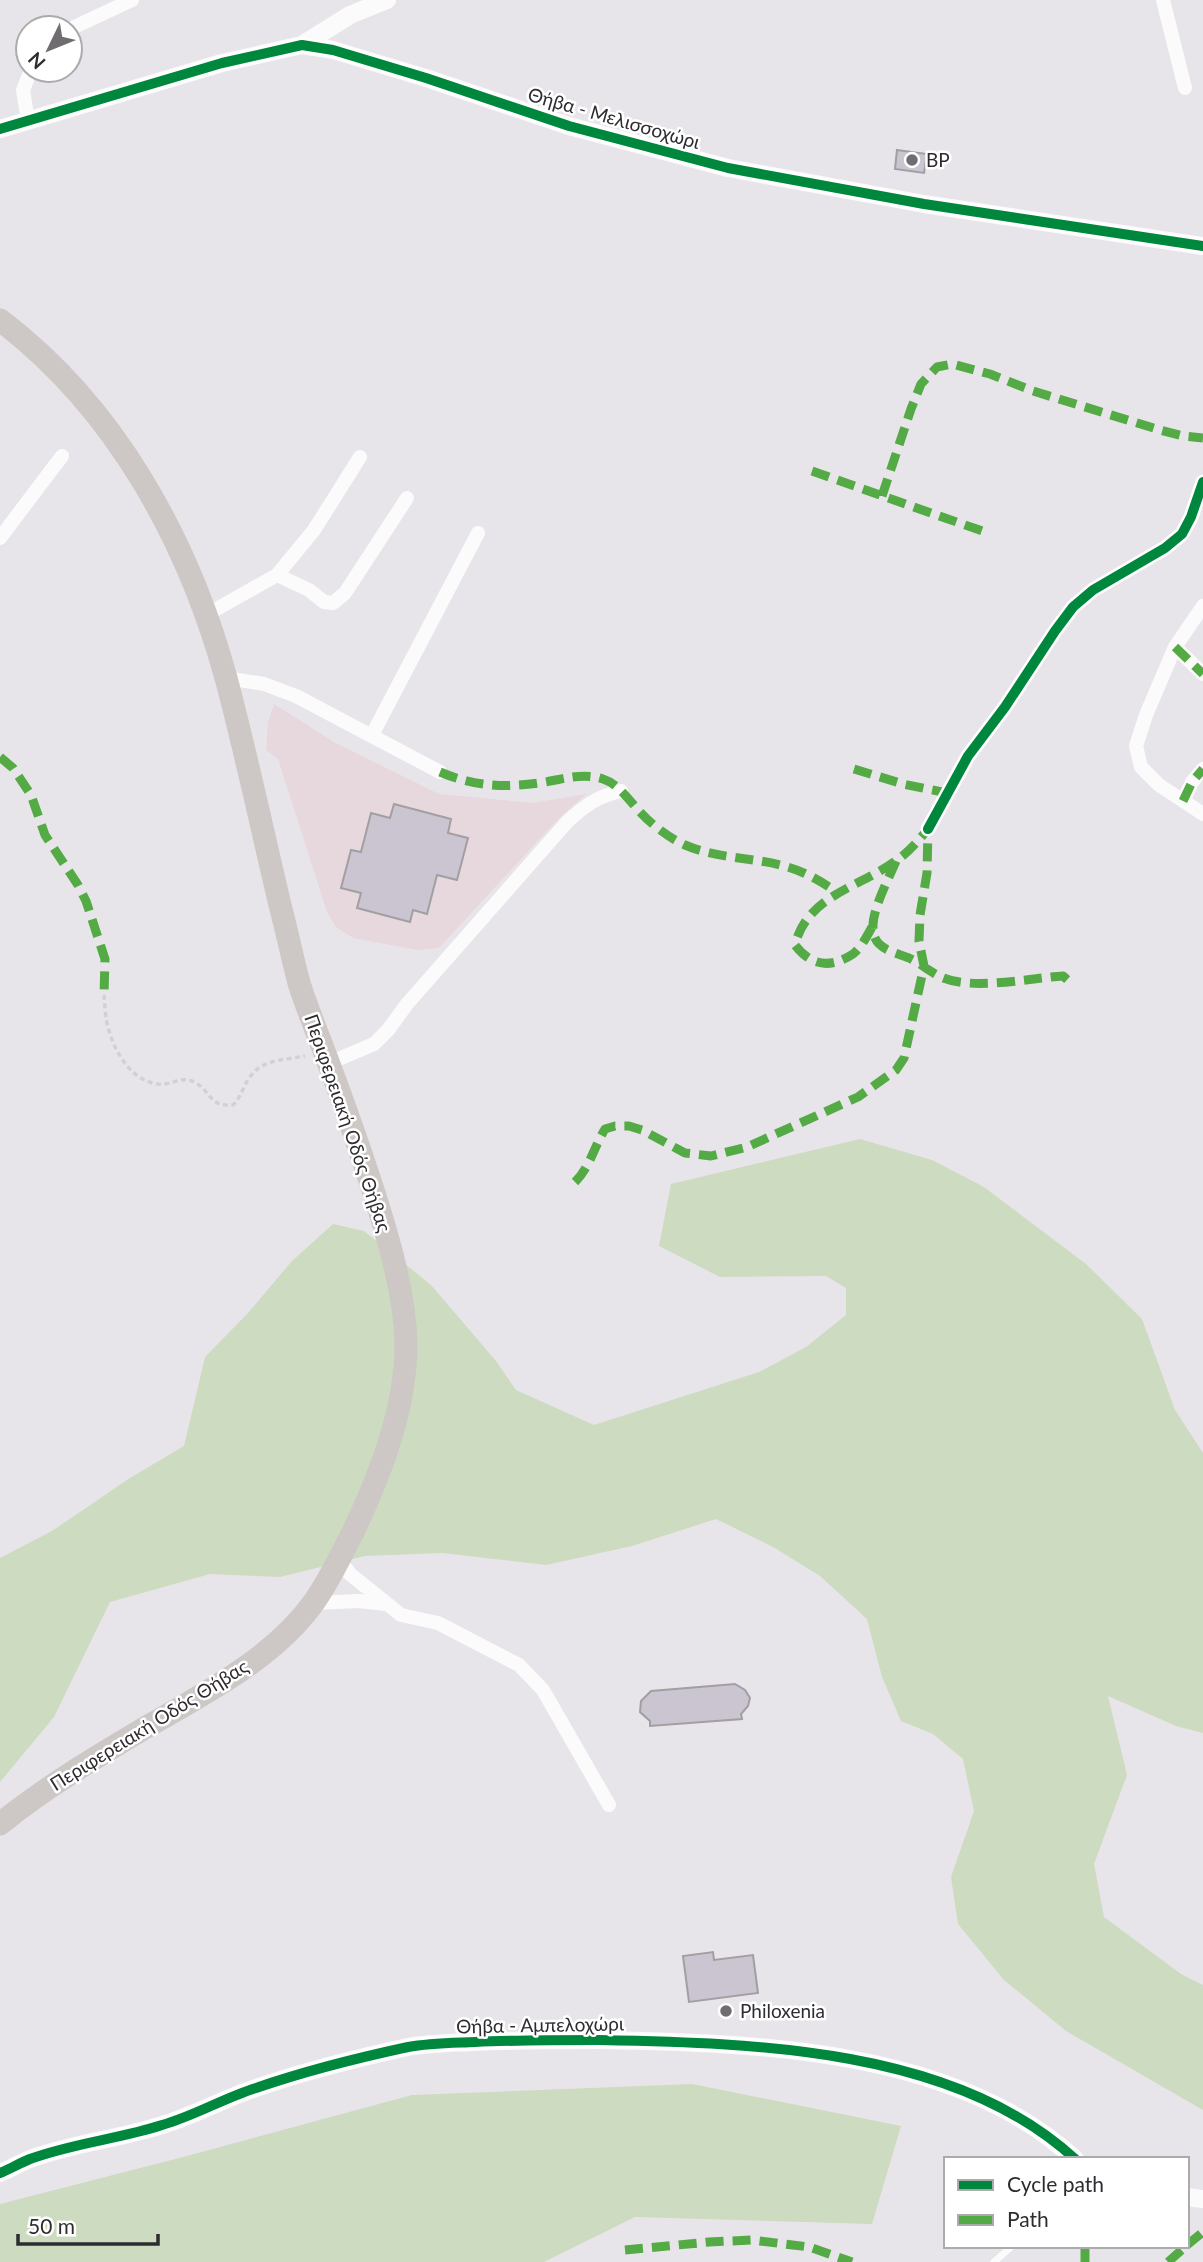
<svg xmlns="http://www.w3.org/2000/svg" width="1203" height="2262" viewBox="0 0 1203 2262" font-family="Lato,sans-serif">
<rect width="100%" height="100%" fill="#e8e5ea"/>
<path fill="#e7d8dd" d="M274 704 334 742 439 794 532 803 586 794 558 819 439 948 417 950 353 938 336 927 327 912 278 759 266 750 268 722Z"/>
<path fill="#cddbc0" d="M860 1139 932 1160 984 1187 1086 1264 1142 1319 1175 1410 1203 1453V1733L1176 1726 1108 1696 1127 1775 1094 1864 1104 1917 1181 1974 1203 1985V2110L1066 2031 1004 1980 958 1924 951 1877 974 1811 963 1759 933 1734 901 1721 882 1677 867 1619 820 1576 773 1547 716 1519 632 1546 546 1565 442 1553 365 1556 280 1577 210 1574 110 1602 54 1717 0 1782V1558L52 1531 130 1478 184 1446 205 1357 248 1313 292 1261 333 1224 364 1231 431 1285 496 1361 516 1390 594 1425 759 1372 806 1347 846 1315V1288L826 1276 720 1277 659 1246 671 1184Z
M692 2084 901 2126 872 2224 635 2217 544 2262H0V2204L187 2156 412 2095Z"/>
<path fill="#cbc5d1" stroke="#a19fa2" stroke-width="2" d="M897 150 927 154 924 173 895 169Z
M394 804 451 819 448 833 468 838 457 880 437 875 427 914 413 910 410 922 357 908 361 893 341 888 351 850 361 852 371 813 390 818Z
M735 1684 745 1690 750 1698 748 1706 741 1714 742 1719 650 1726V1721L640 1712 641 1701 651 1691Z
M713 1952 714 1960 753 1955 758 1993 689 2002 683 1956Z"/>
<g fill="none" stroke-linecap="round" stroke-linejoin="round">
<path stroke="#d2d1d2" stroke-width="3.5" stroke-dasharray="5 3.5" stroke-linecap="butt" d="M104 995C105 1005 105 1017 108 1027 114 1051 131 1081 158 1084 171 1086 182 1075 194 1082 212 1091 208 1107 233 1105 242 1096 243 1086 250 1077 262 1059 285 1060 305 1056"/>
<path stroke="#fcfbfc" stroke-width="7" d="M994 2262 1012 2246"/>
<path stroke="#fcfbfc" stroke-width="14" d="M1163 0 1185 88
M70 29 132 0
M28 121 23 90 31 70
M0 538 62 456
M277 575 309 590 324 602 333 603 345 593 407 498
M1203 606 1175 647 1146 715 1136 746 1141 767 1159 785 1203 814
M206 615 277 575 314 530 360 457
M1175 647 1203 674
M226 678 264 684 296 696 440 772
M372 735 478 533
M1183 801 1192 782 1203 769
M928 829 968 756 1005 707 1055 631 1073 607 1093 590 1165 548 1182 534 1191 517 1203 482
M329 1063 374 1044 388 1030 407 1004 567 822C584 806 598 796 621 791
M339 1559 350 1574 401 1615 438 1623 519 1665 543 1690 609 1805
M313 1603 359 1601 385 1604"/>
<path stroke="#fcfbfc" stroke-width="18" d="M302 45 350 15 387 0
M0 129 222 63 302 45 333 50 426 78 569 126 728 168 924 204 1203 246
M0 2173C10 2169 20 2163 30 2159 73 2143 119 2139 162 2125 194 2116 224 2098 256 2088 305 2071 357 2058 408 2047 430 2043 453 2043 475 2042 517 2040 558 2040 599 2040 754 2043 955 2048 1075 2159
M1187 2197 1203 2199"/>
<path stroke="#cdc8c5" stroke-width="23" d="M0 320C115 407 188 540 226 678 246 753 262 829 280 905 287 931 292 957 299 983 307 1009 318 1034 327 1059 348 1115 368 1171 385 1229 396 1266 405 1304 406 1343 406 1409 381 1473 353 1532 341 1555 329 1581 314 1602 275 1657 206 1693 150 1725 98 1756 47 1786 0 1824"/>
<path stroke="#54ab45" stroke-width="9" stroke-dasharray="18 9" stroke-linecap="butt" d="M812 471 985 532
M882 496 911 409 921 384 937 367 952 364 990 374 1033 391 1160 430 1183 436 1203 438
M1175 647 1203 674
M0 757 13 768 31 795 45 835 78 885 86 901 105 959 104 995
M854 769 903 784 947 793
M440 772C473 786 504 788 539 783 561 780 581 772 603 779 619 784 630 802 642 814 652 825 671 839 685 845 717 859 752 857 784 866 804 871 820 881 837 892
M1183 801 1192 782 1203 769
M896 861C889 878 873 908 873 926 872 949 892 951 909 958 920 963 930 972 941 977 972 991 1030 978 1063 976L1071 983
M872 927C867 936 861 948 853 954 830 969 811 966 795 945 807 895 861 887 897 860 909 852 919 840 928 829
M575 1182C590 1167 594 1147 605 1129L615 1126H629L642 1130 685 1153 711 1156 747 1147 858 1097 896 1070 904 1058 924 966 919 941 920 915 927 873 928 829
M1187 2245 1203 2232
M1085 2246V2262
M625 2250 709 2242 752 2240 809 2247 852 2262
M1168 2262 1186 2246"/>
<defs>
<path id="cycleway" d="M0 129 222 63 302 45 333 50 426 78 569 126 728 168 924 204 1203 246
M928 829 968 756 1005 707 1055 631 1073 607 1093 590 1165 548 1182 534 1191 517 1203 482
M0 2173C10 2169 20 2163 30 2159 73 2143 119 2139 162 2125 194 2116 224 2098 256 2088 305 2071 357 2058 408 2047 430 2043 453 2043 475 2042 517 2040 558 2040 599 2040 754 2043 955 2048 1075 2159"/>
</defs>
<use href="#cycleway" stroke="#fff" stroke-width="15"/>
<use href="#cycleway" stroke="#00873e" stroke-width="10"/>
</g>
<g fill="#6f6d71" stroke="#fff" stroke-width="2.5">
<circle cx="912" cy="160" r="7"/>
<circle cx="726" cy="2011" r="7"/>
</g>
<g text-anchor="middle" stroke-width="5" stroke-linejoin="round" paint-order="stroke">
<g font-size="19" fill="#2e2c30" stroke="#fff">
<text transform="translate(614 118) rotate(16)" y="7">Θήβα - Μελισσοχώρι</text>
<text transform="translate(348 1123) rotate(71)" y="7">Περιφερειακή Οδός Θήβας</text>
<text transform="translate(149 1725) rotate(-32)" y="7">Περιφερειακή Οδός Θήβας</text>
<text transform="translate(540 2025) rotate(-1)" y="7">Θήβα - Αμπελοχώρι</text>
</g>
<g font-size="19" fill="#2e2c30" stroke="#fff" text-anchor="start">
<text x="926" y="167">BP</text>
<text x="740" y="2018">Philoxenia</text>
</g>
</g>
<rect x="944" y="2157" width="245" height="91" fill="#ffffff" stroke="#ababac" stroke-width="2"/>
<rect x="958" y="2180" width="35" height="10" fill="#00873e" stroke="#ababac" stroke-width="2"/>
<text x="1007" y="2192" font-size="21" fill="#2e2c30">Cycle path</text>
<rect x="958" y="2215" width="35" height="10" fill="#54ab45" stroke="#ababac" stroke-width="2"/>
<text x="1007" y="2227" font-size="21" fill="#2e2c30">Path</text>
<g transform="translate(49 49) rotate(227)"><circle r="33" fill="#ffffff" stroke="#ababac" stroke-width="2"/>
<path d="M0-5L12 26L0 18L-12 26Z" fill="#6f6d71"/>
<text y="-10" font-size="19" font-weight="bold" text-anchor="middle" fill="#2e2c30">N</text>
</g>
<path d="M18 2234v10h140v-10" fill="none" stroke="#2e2c30" stroke-width="3.5"/>
<text x="28" y="2234" font-size="21" fill="#2e2c30" stroke="#ffffff" stroke-width="5" paint-order="stroke">50 m</text>
</svg>
